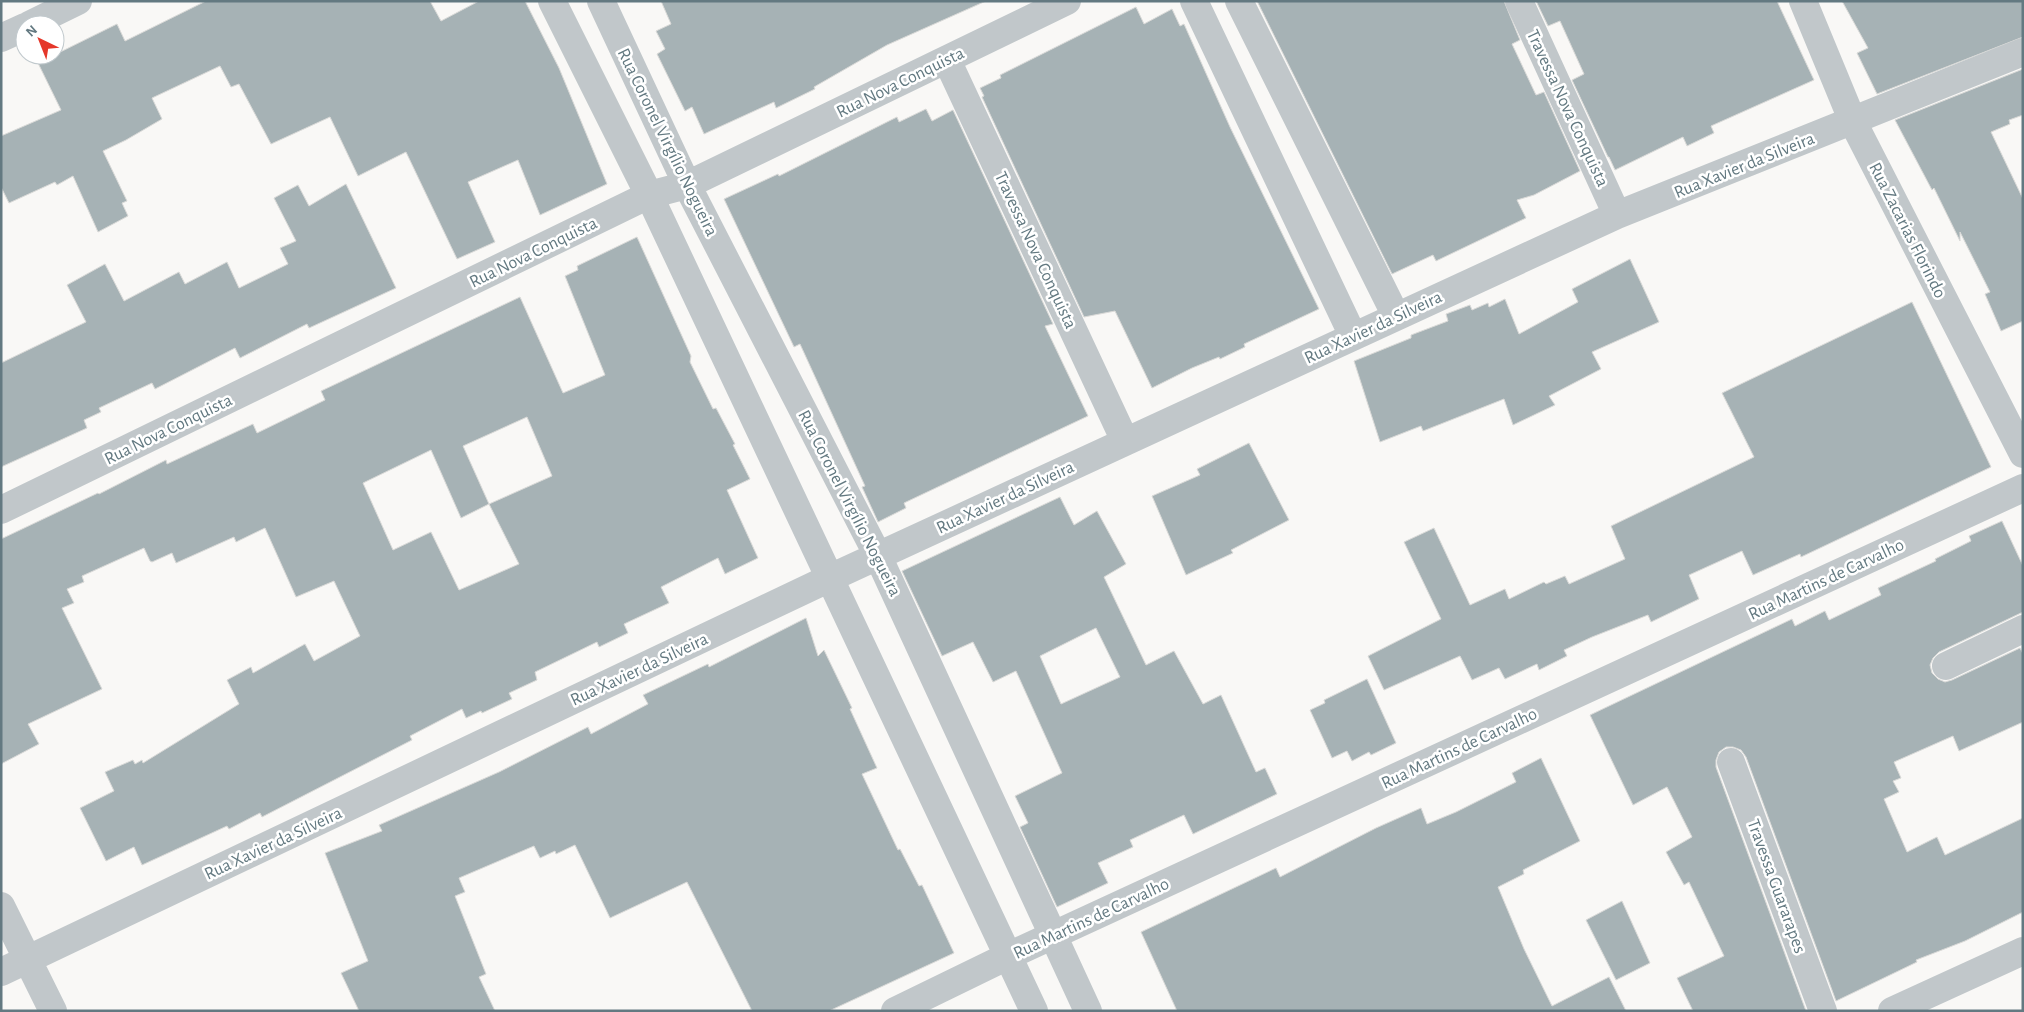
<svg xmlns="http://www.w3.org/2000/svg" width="2024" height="1012" viewBox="0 0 2024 1012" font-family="'Alegreya Sans',sans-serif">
<rect width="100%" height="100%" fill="#f9f8f6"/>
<path fill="#a6b2b5" stroke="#dadad8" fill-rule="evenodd" d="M206 1H430L441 21 479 1H525L559 68 607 184 540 215 518 160 468 182 495 242 457 259 406 152 358 176 330 117 271 144 239 84 231 87 220 66 152 98 162 119 126 140 103 151 127 201 122 203 128 216 98 232 73 176 57 185 55 182 9 203 1 187V136L61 110 38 63 117 24 125 41Z
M661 1H986L887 45 814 87 815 89 776 108 774 102 704 134 692 107 685 111 657 54 665 49 656 31 671 24Z
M1257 1H1504L1520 40 1512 44 1536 95 1544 92 1580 171 1534 195 1517 200 1526 218 1436 261 1433 255 1392 274Z
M1536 1H1777L1814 80 1711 126 1714 133 1687 146 1683 137 1615 170 1609 157H1608L1572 80 1584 74 1560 21 1548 26Z
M1842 1H2023V37L1877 94 1857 53 1868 48Z
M1136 7 1144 24 1172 9 1180 26 1184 24 1230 127 1319 309 1244 344 1245 347 1220 359 1219 357 1192 368 1152 388 1115 311 1084 317 982 97 984 96 980 88 1001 78 1000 75Z
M2023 69V115L2009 120 2010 124 1991 132 2023 199V321L2001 331 1985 294 1990 292 1960 232V241L1934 188 1932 190 1895 120Z
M926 109 932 121 953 110 1053 324 1045 326 1088 416 904 503 906 508 878 522 862 487 865 486 800 344 794 347 724 199 778 174 779 176 897 117 899 122Z
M346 184 396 288 309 328 307 324 240 358 235 348 155 389 152 383 99 408 101 412 84 420 87 428 1 467V363L86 322 67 285 105 264 124 301 179 272 185 284 227 262 239 288 288 264 280 248 296 241 274 198 298 185 309 206Z
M637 237 691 356 690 362 713 409 716 408 735 444 733 445 750 479 727 490 758 558 725 574 718 558 661 587 669 603 624 624 628 633 599 647 597 642 535 672 537 680 509 693 512 699 482 713 481 711 466 718 462 709 410 736 412 740 262 817 260 813 229 829 227 826 142 865 134 847 106 861 80 808 114 791 105 772 133 760 135 764 142 760 143 763 239 704 227 680 251 667 253 673 305 644 314 661 360 636 334 581 296 597 265 528 236 542 234 537 176 563 172 553 152 562 150 561 144 548 82 576 84 582 67 589 74 603 62 608 102 689 28 724 39 744 1 764V539L98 493 99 494 166 460 167 464 253 424 257 433 325 400 321 391 520 297 563 393 605 375 565 276 578 270 577 266ZM527 417 552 476 489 504 463 446ZM431 450 461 518 489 504 519 564 459 590 431 532 393 550 363 483Z
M1630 259 1659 322 1592 352 1601 369 1549 396 1555 405 1513 425 1504 399 1423 431 1421 426 1380 442 1354 361 1411 338V335L1448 321 1446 314 1470 305 1472 310 1488 303 1489 307 1505 299 1519 334 1578 302 1572 289Z
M1912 302 1991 467 1801 557 1800 554 1753 575 1742 551 1689 575 1699 599 1651 622 1648 615 1592 637 1564 650 1567 656 1539 670 1537 664 1505 679 1499 668 1472 680 1460 656 1384 690 1368 656 1441 619 1404 542 1434 528 1470 605 1505 589 1509 599 1544 582 1546 584 1565 576 1569 584 1625 559 1611 526 1754 457 1722 393Z
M1249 443 1289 520 1231 550 1233 553 1186 575 1152 496 1200 475 1197 469Z
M1060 497 1074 525 1097 511 1126 564 1104 577 1146 665 1174 651 1203 704 1221 695 1256 772 1265 768 1277 794 1193 834 1184 815 1130 840 1133 847 1098 863 1108 883 1057 907 1020 827 1028 823 1015 796 1062 773 1016 671 993 682 973 642 942 656 902 571ZM1096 628 1120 677 1061 704 1040 656Z
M2002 521 2023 566V612L1939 652 1933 658 1930 665 1932 673 1938 679 1945 682 1952 680 2020 648 2023 654V722L1959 751 1953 736 1894 762 1901 778 1893 781 1899 792 1884 799 1907 852 1937 837 1945 855 2023 818V912L1965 941 1916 960 1917 962 1836 1001 1746 757 1741 750 1733 747H1726L1719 752 1716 760V767L1806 1011H1693L1677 978 1724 956 1689 882 1684 885 1666 852 1692 837 1667 787 1633 805 1590 715 1792 619 1795 626 1825 611 1829 620 1881 595 1878 588 1936 561 1935 559 1971 541 1969 536Z
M806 618 818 656 824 650 852 708 850 709 877 768 862 774 898 850 900 849 919 886 922 885 954 953 829 1011H752L687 882 610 918 575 845 556 854 555 851 540 858 534 846 459 878 465 892 455 896 486 974 479 977 495 1011H359L341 973 368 961 325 853 382 831 379 825 499 772 588 727 591 734 648 704 643 695 708 664 709 667Z
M1367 679 1396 743 1371 755 1369 752 1352 761 1347 751 1332 758 1310 710 1325 703 1324 700Z
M1541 758 1580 841 1523 870 1524 874 1498 887 1524 949 1552 1006 1609 977 1626 1011H1177L1141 932 1276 868 1280 877 1376 828 1421 808 1427 824 1456 812 1516 782 1512 773Z
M1622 901 1650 963 1616 980 1586 920Z"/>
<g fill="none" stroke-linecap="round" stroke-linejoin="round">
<path stroke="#c1c7ca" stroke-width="28" d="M552 1 649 195 1034 1011
M601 1 687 185 878 556 1088 1011
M1194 1 1353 336
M1239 1 1396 316
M1519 1 1617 215
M1803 1 1853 122 2023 454
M29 25 78 1
M1 38 25 27
M947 60 1125 441
M1 510 649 195 687 185 1067 1
M1946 666 2023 629
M1731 762 1823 1011
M1 906 53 1011
M1 972 830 578 1617 215 2023 52
M895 1011 1008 956 2023 488
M1892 1011 2023 951"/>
</g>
<g text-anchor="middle" stroke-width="5" stroke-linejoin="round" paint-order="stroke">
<g font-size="18" fill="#637981" stroke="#fff">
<text transform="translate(900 82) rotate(-26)" y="6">Rua Nova Conquista</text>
<text transform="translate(1568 108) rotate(65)" y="6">Travessa Nova Conquista</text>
<text transform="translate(668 142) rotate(64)" y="6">Rua Coronel Virgílio Nogueira</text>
<text transform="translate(1744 165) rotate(-22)" y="6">Rua Xavier da Silveira</text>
<text transform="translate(1908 230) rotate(63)" y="6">Rua Zacarias Florindo</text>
<text transform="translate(1036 250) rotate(65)" y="6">Travessa Nova Conquista</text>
<text transform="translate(533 252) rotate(-26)" y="6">Rua Nova Conquista</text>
<text transform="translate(1373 327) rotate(-25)" y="6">Rua Xavier da Silveira</text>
<text transform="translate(168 429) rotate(-26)" y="6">Rua Nova Conquista</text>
<text transform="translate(1005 497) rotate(-25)" y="6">Rua Xavier da Silveira</text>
<text transform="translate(850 503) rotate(63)" y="6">Rua Coronel Virgílio Nogueira</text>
<text transform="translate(1826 579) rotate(-25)" y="6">Rua Martins de Carvalho</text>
<text transform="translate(639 669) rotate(-25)" y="6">Rua Xavier da Silveira</text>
<text transform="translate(1459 748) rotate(-25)" y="6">Rua Martins de Carvalho</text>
<text transform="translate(273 843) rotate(-25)" y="6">Rua Xavier da Silveira</text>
<text transform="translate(1777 886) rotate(70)" y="6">Travessa Guararapes</text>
<text transform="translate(1091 918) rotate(-25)" y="6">Rua Martins de Carvalho</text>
</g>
</g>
<rect width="2024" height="1012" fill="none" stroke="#637981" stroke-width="5"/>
<g transform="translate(40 40) rotate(317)"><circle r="24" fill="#ffffff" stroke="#c1c9cd"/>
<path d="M0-4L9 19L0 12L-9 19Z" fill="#e5372a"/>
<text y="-8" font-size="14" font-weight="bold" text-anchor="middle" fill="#637981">N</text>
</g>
</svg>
